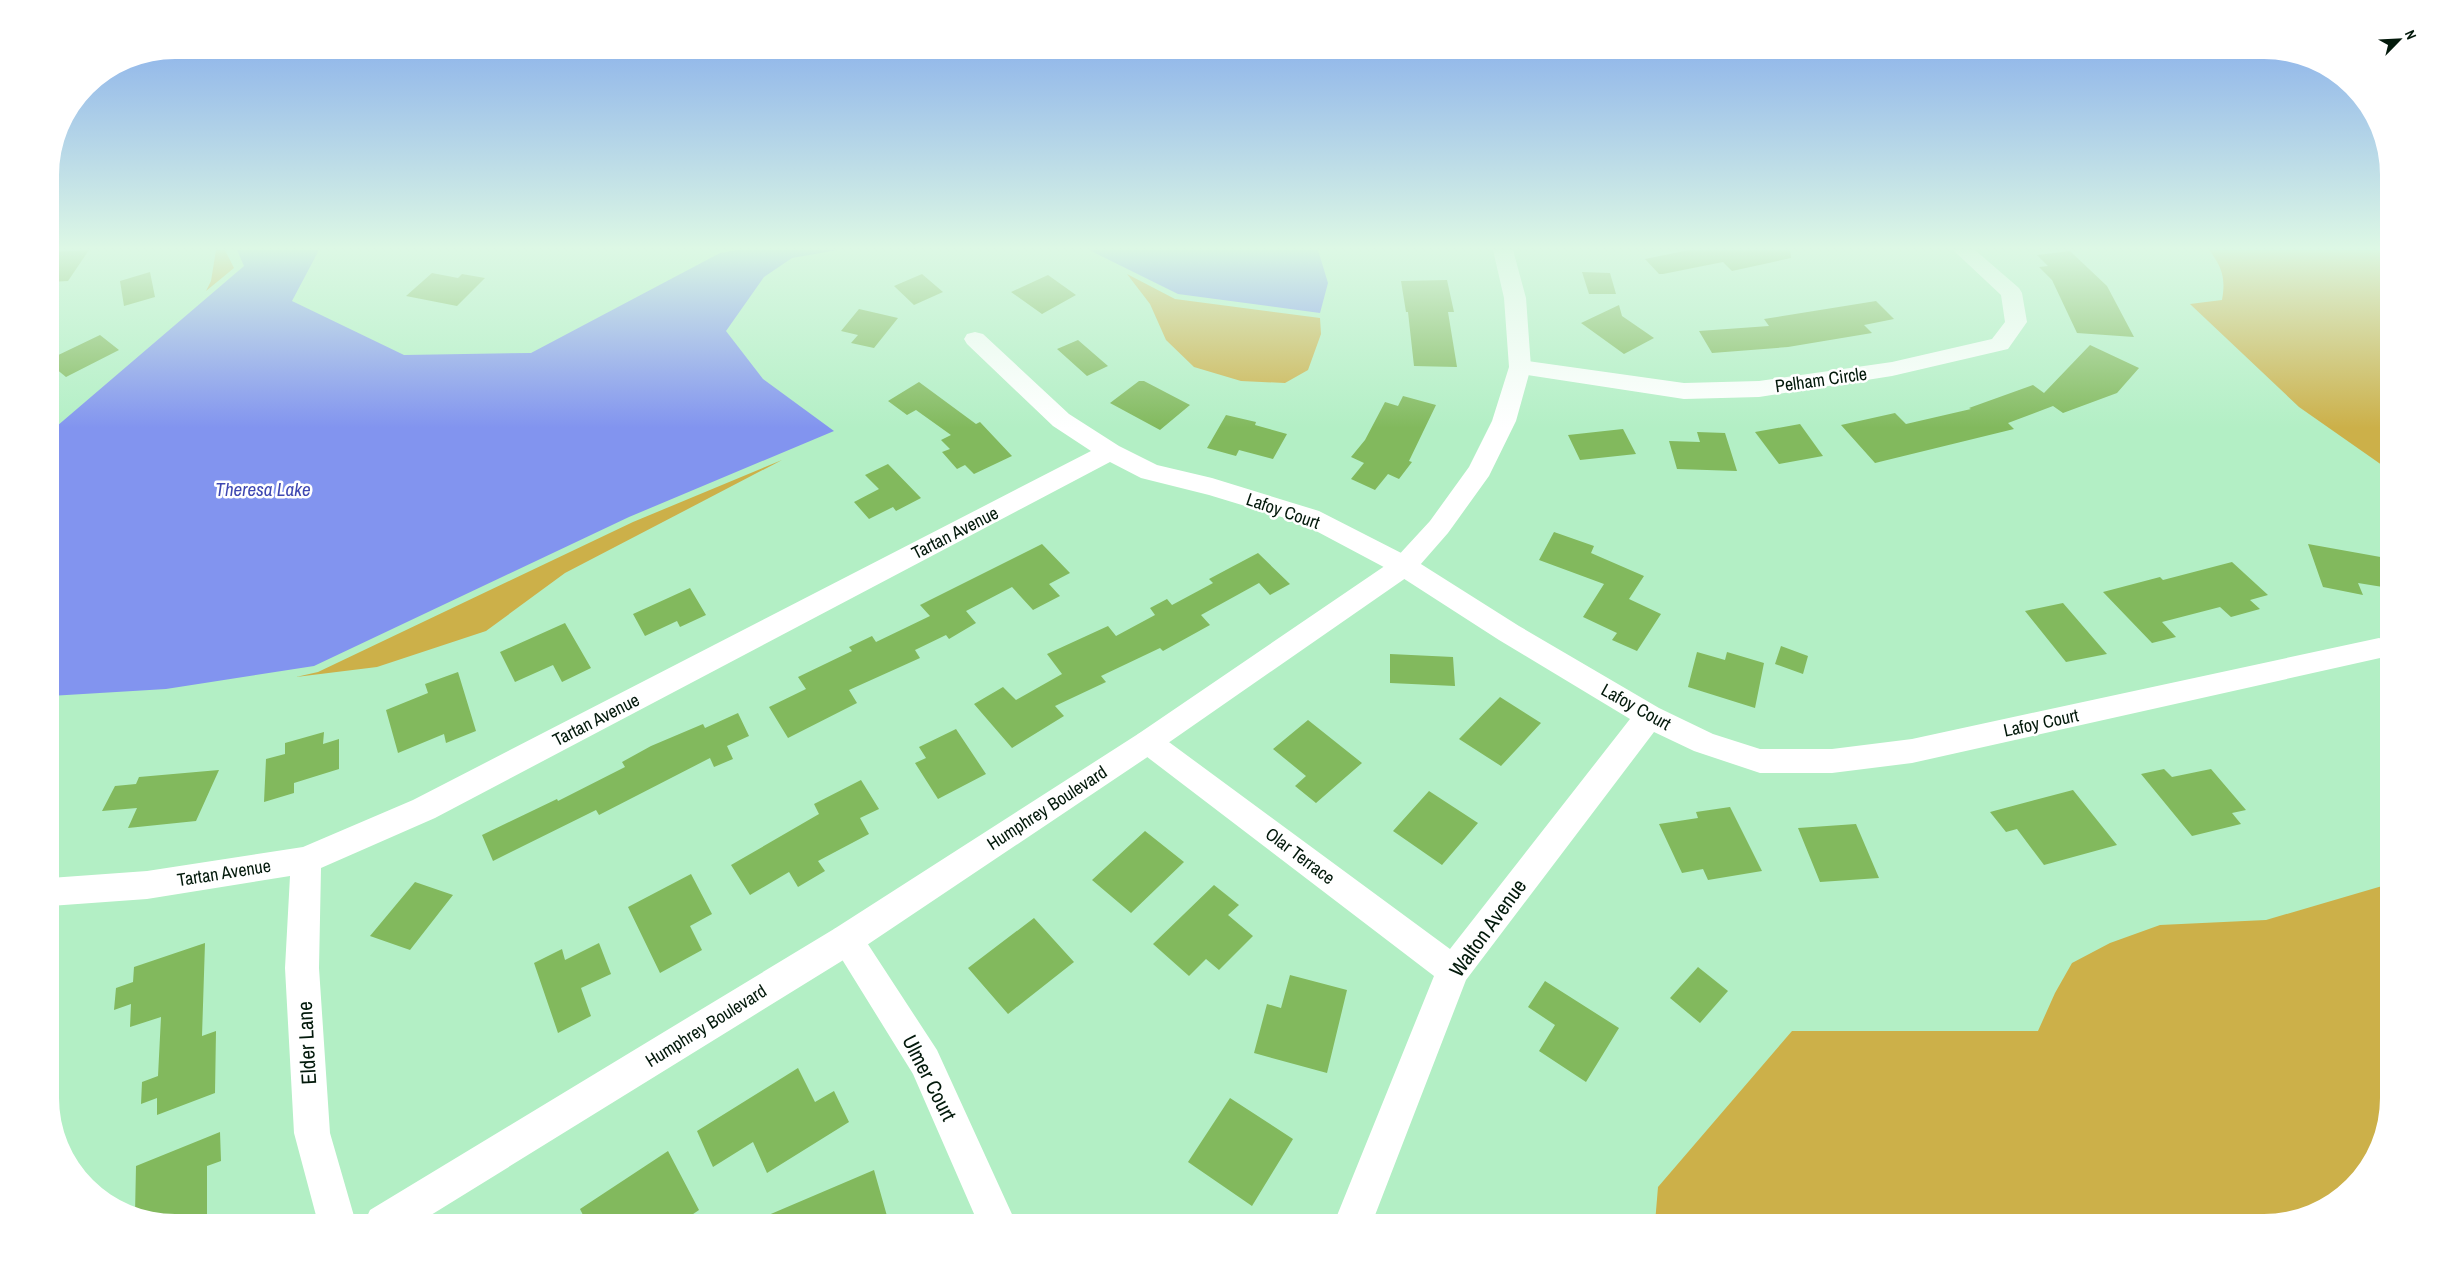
<svg xmlns="http://www.w3.org/2000/svg" width="2439" height="1273" viewBox="0 0 2439 1273" font-family="'Archivo Narrow',sans-serif">
<rect width="100%" height="100%" fill="#b3efc5"/>
<path fill="#ccb049" d="M216 250H225L234 268 206 291 211 281Z
M2209 250H2389V470L2299 407 2190 304 2222 300C2226 278 2222 267 2209 250Z
M1127 274 1175 299 1320 318 1321 334 1308 370 1285 383 1241 381 1194 367 1166 340 1150 304Z
M782 460 565 573 486 631 377 667 296 677 318 672 633 522Z
M2389 884V1099L2376 1154 2327 1206 2265 1223H1655L1658 1187 1792 1031H2038L2055 993 2072 963 2110 943 2160 925 2266 920Z"/>
<path fill="#8294ef" d="M237 250H319L292 301 404 355 531 353 720 253 736 250H838L792 258 764 277 726 331 763 379 834 431 629 517 314 666 166 689 50 696V432L244 266Z
M1089 250H1318L1328 283 1320 313 1178 294Z"/>
<path fill="#82b95d" d="M89 250 68 281 50 282V252Z
M1689 250H1790L1791 258 1732 271 1723 262 1663 274H1659L1645 259Z
M2070 251 2107 286 2134 337 2077 333 2052 280 2039 267 2048 266 2037 255Z
M150 272 155 297 124 306 120 281Z
M1582 272 1610 273 1616 294H1589Z
M432 273 458 278 462 274 485 278 457 306 406 296Z
M922 274 943 292 914 305 894 286Z
M1048 275 1076 295 1042 314 1011 292Z
M1447 280 1454 312H1448L1457 367 1414 366 1408 312H1406L1401 281Z
M1876 301 1894 319 1864 325 1872 333 1788 347 1712 353 1699 331 1769 326 1764 319Z
M1619 305 1622 316 1654 338 1624 354 1581 323Z
M859 309 898 318 874 348 851 343 858 335 841 331Z
M100 335 119 350 66 377 50 364V359Z
M1078 340 1108 366 1087 376 1057 349Z
M2090 345 2139 368 2117 393 2063 413 2053 406 2008 423 2014 429 1875 463 1841 425 1895 413 1906 424 1971 409 1969 408 2033 385 2044 393Z
M1139 381H1144L1190 405 1160 430 1110 403Z
M919 382 976 424 980 422 1012 456 974 474 965 465 957 469 942 452 950 449 941 440 951 435 916 410 907 415 888 401Z
M1403 396 1436 405 1409 461 1412 462 1399 479 1388 474 1375 490 1351 479 1364 463 1351 457 1365 440 1385 402 1398 406Z
M1226 415 1256 422 1255 425 1287 434 1273 459 1239 450 1236 456 1207 448Z
M1800 424 1823 456 1779 464 1755 432Z
M1623 429 1636 454 1580 460 1568 435Z
M1697 432 1725 433 1737 471 1677 469 1669 441 1700 442Z
M888 464 921 498 896 511 893 507 869 519 854 502 879 489 865 475Z
M1554 532 1594 546 1591 553 1644 576 1629 599 1661 614 1637 651 1612 640 1617 633 1583 617 1604 584 1539 560Z
M1042 544 1070 573 1049 584 1060 596 1033 610 1012 587 966 611 976 623 949 639 946 635 915 650 920 658 849 690 857 703 788 738 769 707 806 689 798 677 852 651 849 647 872 636 876 642 930 616 920 605Z
M2308 544 2386 558 2389 565V588L2358 583 2363 595 2323 587Z
M1258 553 1290 584 1270 595 1259 583 1201 615 1210 625 1163 651 1160 648 1101 676 1106 682 1055 706 1064 716 1012 748 974 704 1003 687 1016 700 1062 674 1047 654 1108 626 1116 636 1155 615 1150 608 1167 599 1172 605 1213 583 1209 579Z
M2232 562 2268 595 2250 600 2260 609 2231 617 2220 607 2162 622 2176 637 2152 643 2103 592 2160 577 2163 580Z
M690 588 706 615 680 627 677 621 645 636 633 614Z
M2063 603 2107 654 2066 662 2025 611Z
M565 623 591 668 562 682 553 665 515 682 500 652Z
M1781 646 1808 656 1803 674 1775 664Z
M1697 652 1725 660 1727 652 1764 663 1755 708 1688 687Z
M1390 654 1453 657 1455 686 1390 683Z
M458 672 476 731 446 743 444 734 398 753 386 710 428 693 425 684Z
M1500 697 1541 723 1501 766 1459 739Z
M738 713 749 736 727 746 733 759 714 767 710 758 599 815 596 810 493 861 482 835 557 799 558 801 625 767 622 762 651 746 703 724 705 728Z
M1308 720 1362 763 1316 803 1295 786 1306 776 1273 749Z
M956 729 986 774 938 799 915 763 926 758 919 747Z
M324 732 323 744 339 739V769L294 783V793L264 802 266 759 285 754V743Z
M2164 769 2172 777 2211 769 2246 810 2232 813 2241 824 2192 836 2141 774Z
M219 770 196 821 128 828 137 808 102 811 115 786 136 784 139 777Z
M861 780 879 809 860 818 869 834 818 861 825 871 798 887 789 872 750 895 731 865 819 814 814 804Z
M2073 790 2117 845 2044 865 2017 829 2006 832 1990 812Z
M1429 791 1478 823 1442 865 1393 831Z
M1730 807 1762 871 1708 880 1703 869 1682 873 1659 824 1698 818 1696 812Z
M1856 824 1879 878 1820 882 1798 828Z
M1145 831 1184 862 1131 913 1092 880Z
M691 874 712 914 690 926 702 950 660 973 628 907Z
M415 882 453 895 410 950 370 936Z
M1214 885 1239 905 1228 915 1253 936 1219 970 1206 959 1189 976 1153 944Z
M1034 918 1074 962 1008 1014 968 968Z
M205 943 202 1036 216 1031 215 1093 157 1115V1098L141 1104 142 1082 158 1076 161 1017 130 1027 131 1004 114 1010 116 988 133 982 134 967Z
M599 943 611 974 581 988 591 1016 558 1033 534 963 562 949 565 960Z
M1698 967 1728 991 1700 1023 1670 998Z
M1290 975 1347 990 1327 1073 1254 1053 1267 1004 1281 1008Z
M1545 981 1619 1028 1586 1082 1539 1051 1555 1025 1528 1007Z
M798 1068 815 1102 834 1091 849 1122 767 1173 753 1142 713 1167 697 1131Z
M1230 1098 1293 1139 1252 1206 1188 1162Z
M220 1132 221 1161 207 1166V1215L189 1223H174L135 1214 136 1166Z
M668 1151 699 1210 680 1223H587L580 1209Z
M874 1170 887 1216 870 1223H750Z"/>
<g fill="none" stroke-linecap="round" stroke-linejoin="round">
<path fill="#fff" fill-rule="evenodd" d="M1953 250H1975L2019 288 2022 293 2027 322 2008 349 1892 376 1759 397 1684 399 1520 374 1512 372 1509 367 1512 362 1520 360 1684 383 1759 381 1892 362 1992 339 2005 322 2001 295Z
M975 332 983 334 1069 414 1119 446 1157 465 1212 478 1319 511 1413 559 1519 626 1659 708 1713 734 1760 749H1832L1912 739 2379 638 2389 641V656L1912 763 1832 773H1760L1694 751 1654 732 1466 980 1372 1223H1334L1434 976 1138 750 1133 742 1138 734 1148 730 1158 734 1450 949 1630 719 1499 640 1395 573 1301 523 1209 495 1141 478 1110 462 435 818 321 868 319 968 330 1133 356 1223H318L294 1133 285 968 290 876 147 899 50 906V878L147 871 303 847 413 800 1091 451 1053 426 967 344 964 339 967 334Z
M846 925 858 929 937 1050 1016 1223H978L913 1074 830 940 834 929Z"/>
<path fill="#fff" fill-rule="evenodd" d="M1493 250H1513L1526 298 1531 367 1516 421 1489 476 1448 533 1413 573 1158 750 858 951 418 1223H364L370 1210 834 929 1138 734 1395 559 1430 521 1469 467 1492 421 1509 367 1504 298Z"/>
</g>
<linearGradient id="sky" x2="0" y2="1"><stop stop-color="#7fa7eb"/><stop offset="0.58" stop-color="#ddf8e5"/><stop offset="1" stop-color="#ddf8e5" stop-opacity="0"/></linearGradient>
<rect width="2439" height="428" fill="url(#sky)"/>
<g text-anchor="middle" stroke-width="5" stroke-linejoin="round" paint-order="stroke">
<g font-size="18" fill="#03190b" stroke="#fff">
<text transform="translate(1821 380) rotate(-8)" y="6">Pelham Circle</text>
<text transform="translate(1283 511) rotate(19)" y="6">Lafoy Court</text>
<text transform="translate(955 533) rotate(-27)" y="6">Tartan Avenue</text>
<text transform="translate(1636 707) rotate(29)" y="6">Lafoy Court</text>
<text transform="translate(596 720) rotate(-27)" y="6">Tartan Avenue</text>
<text transform="translate(2041 723) rotate(-12)" y="6">Lafoy Court</text>
<text transform="translate(1047 808) rotate(-33)" y="6">Humphrey Boulevard</text>
<text transform="translate(1300 856) rotate(37)" y="6">Olar Terrace</text>
<text transform="translate(224 873) rotate(-9)" y="6">Tartan Avenue</text>
<text transform="translate(706 1026) rotate(-32)" y="6">Humphrey Boulevard</text>
</g>
<g font-size="19" font-style="italic" fill="#3e47b1" stroke="#fff">
<text x="263" y="496">Theresa Lake</text>
</g>
<g font-size="21" fill="#03190b" stroke="#fff">
<text transform="translate(1488 928) rotate(-54)" y="7">Walton Avenue</text>
<text transform="translate(307 1043) rotate(-93)" y="7">Elder Lane</text>
<text transform="translate(929 1078) rotate(63)" y="7">Ulmer Court</text>
</g>
</g>
<path d="M0 0H2439V1273H0ZM175 59H2264A116 116 0 0 1 2380 175V1098A116 116 0 0 1 2264 1214H175A116 116 0 0 1 59 1098V175A116 116 0 0 1 175 59Z" fill="#fff" fill-rule="evenodd"/>
<g transform="translate(2399 40) rotate(66)" stroke="#ffffff" stroke-width="4" paint-order="stroke">
<path d="M0-4L9 19L0 12L-9 19Z" fill="#03190b"/>
<text y="-8" font-size="14" font-weight="bold" text-anchor="middle" fill="#03190b">N</text>
</g>
</svg>
